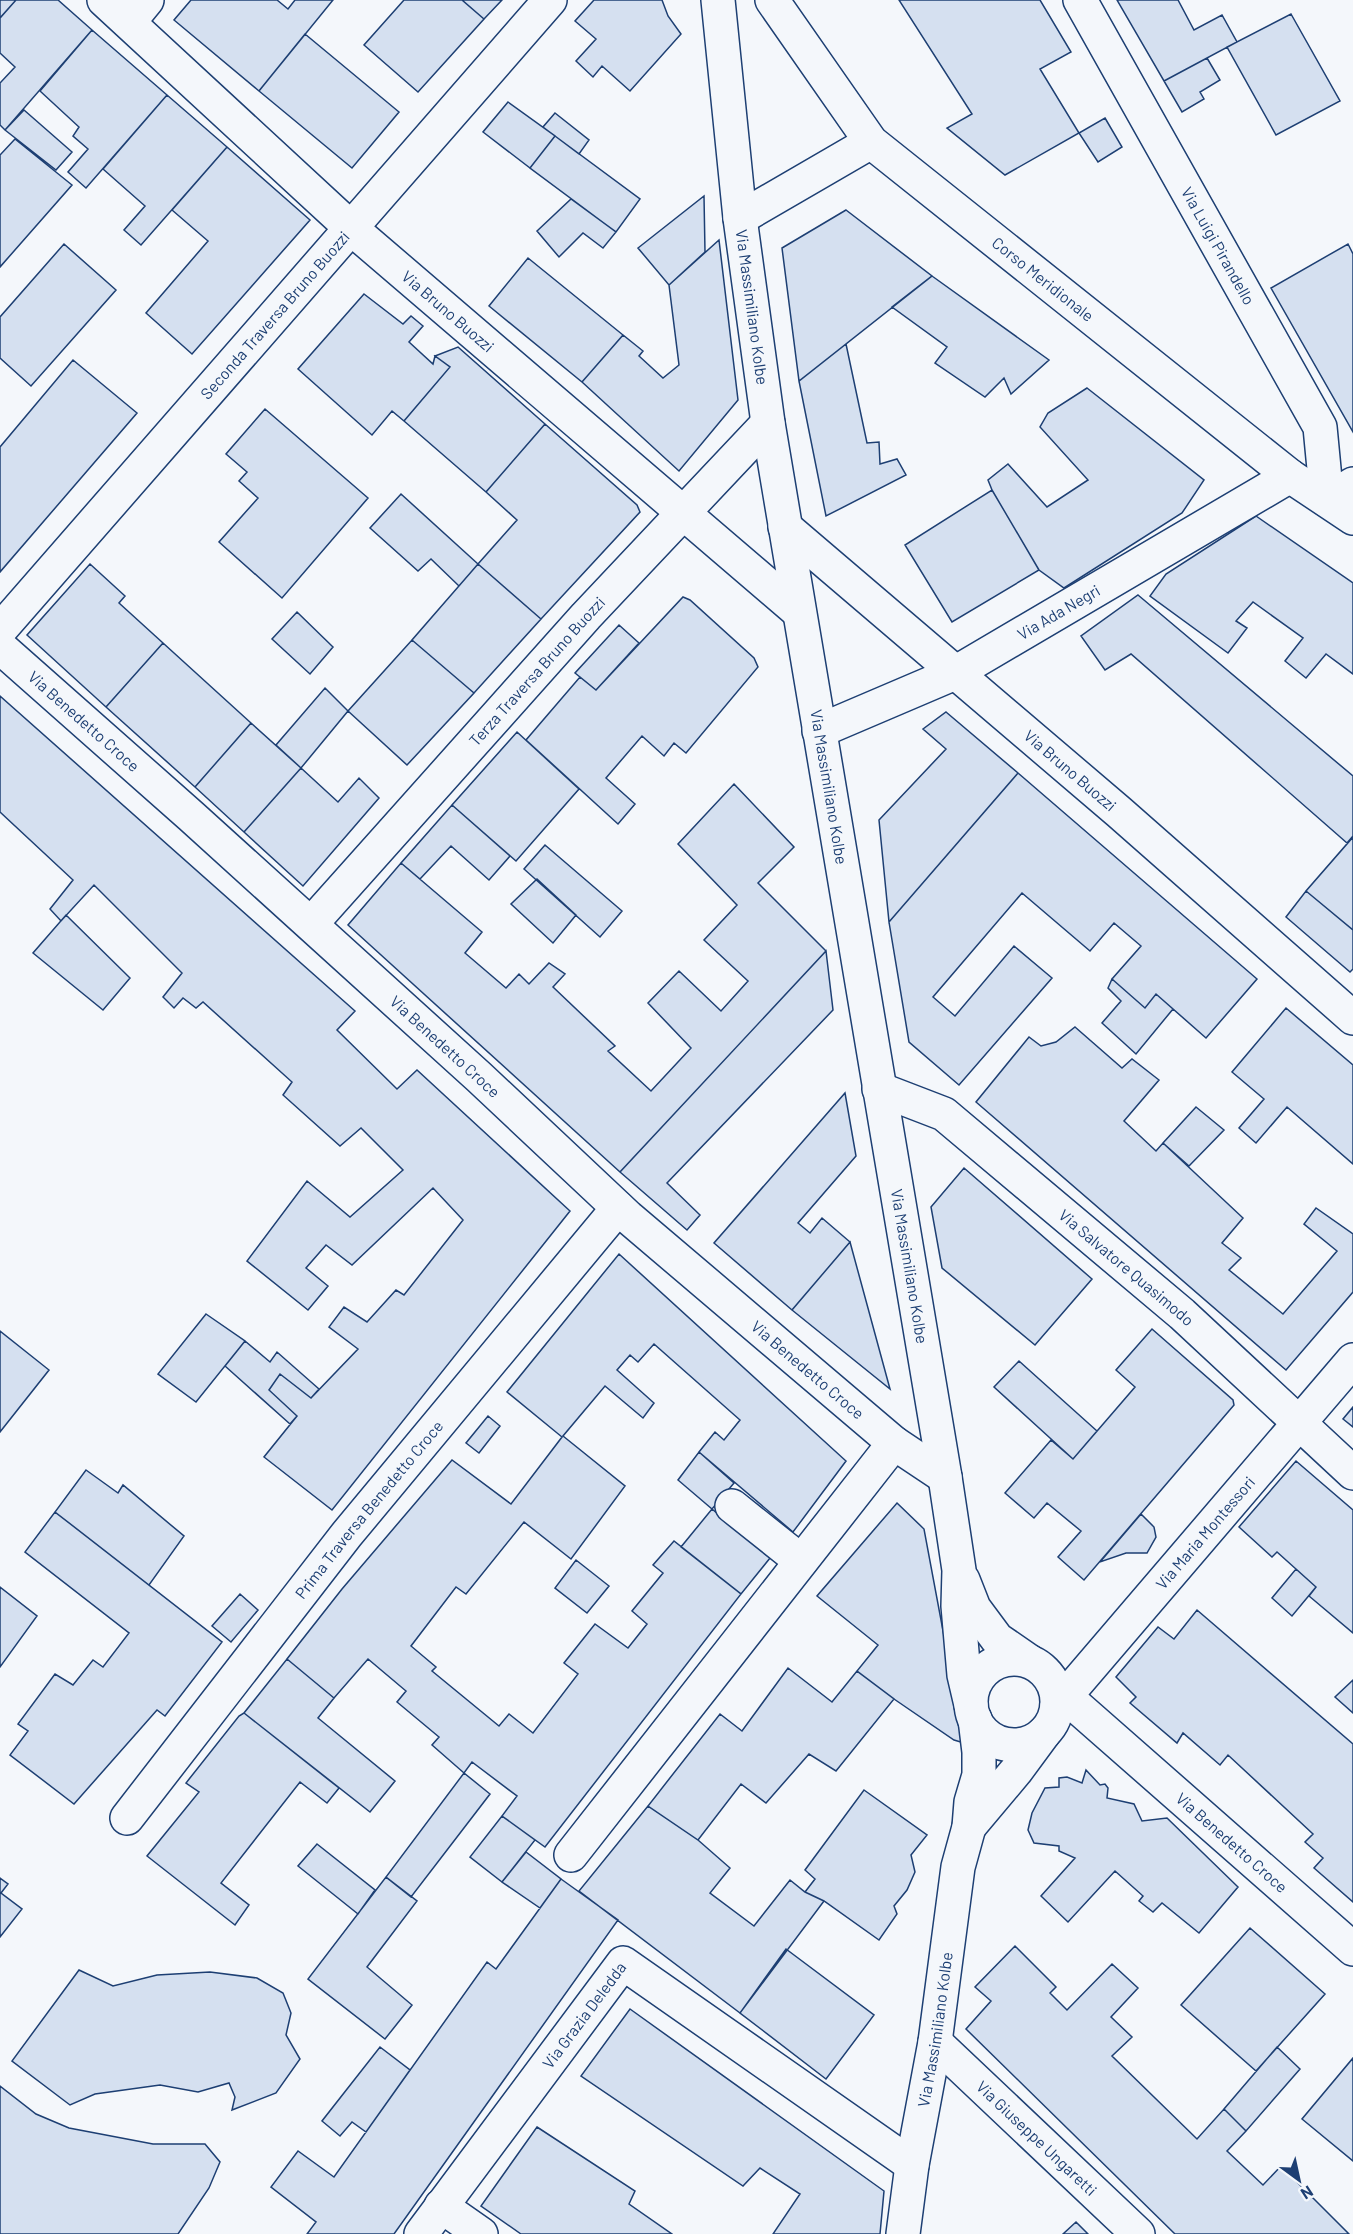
<svg xmlns="http://www.w3.org/2000/svg" width="1353" height="2234" viewBox="0 0 1353 2234" font-family="Barlow,sans-serif">
<rect width="100%" height="100%" fill="#f4f7fb"/>
<path fill="#d5e0f0" stroke="#1d3f73" stroke-width="1.5" d="M0 0H16L0 18Z
M16 0H58L92 30 5 130 0 125V83L15 67 0 53V18Z
M191 0H277L288 9 295 0H333L259 91 174 20Z
M404 0H462L484 19 418 92 364 45Z
M462 0H502L484 19Z
M594 0H662L668 16 681 34 630 91 602 66 593 77 576 61 596 39 575 21Z
M899 0H1040L1071 52 1040 69 1079 133 1005 175 947 128 972 114Z
M1117 0H1178L1194 30 1222 15 1237 42 1164 81Z
M1291 14 1340 101 1276 135 1227 47Z
M92 30 167 95 86 188 68 172 88 149 73 136 79 127 40 91Z
M305 34 399 112 352 168 259 91Z
M1207 58 1220 80 1200 92 1204 99 1182 112 1164 81Z
M167 95 227 147 141 245 124 230 145 206 103 169Z
M508 102 555 136 530 168 483 132Z
M24 110 72 152 56 170 5 130Z
M555 113 589 140 579 154 543 127Z
M1105 118 1122 147 1098 162 1079 133Z
M555 136 640 199 616 232 530 168Z
M15 139 72 185 0 267V155Z
M227 147 310 220 192 354 146 313 208 241 172 210Z
M704 196 705 252 669 285 638 248Z
M571 199 616 232 603 248 583 233 559 257 537 231Z
M846 210 932 276 799 381 782 248Z
M719 240 738 400 679 471 582 382 623 335 643 351 639 356 663 378 679 365 669 285Z
M64 244 116 290 31 386 0 358V317Z
M1348 244 1353 254V432L1271 288Z
M528 258 623 335 582 382 489 306Z
M932 276 1049 360 1011 394 1004 378 985 397 935 363 947 347 892 307Z
M364 294 403 324 411 316 423 326 409 342 433 364 435 356 450 367 404 421 392 411 372 435 298 369Z
M846 344 867 443 879 442 880 464 897 459 906 475 826 516 799 381Z
M458 347 545 424 486 492 404 421 450 367 435 356Z
M73 360 137 413 0 572V447Z
M1087 388 1204 480 1182 513 1064 588 1039 570 992 490 988 480 1008 464 1047 507 1088 480 1040 427 1048 413Z
M265 409 368 498 282 598 219 542 258 498 239 481 247 472 226 454Z
M545 424 637 505 640 512 541 619 478 564 517 520 486 492Z
M992 490 1039 570 952 622 905 545Z
M401 494 478 564 459 586 431 559 418 571 370 528Z
M1256 516 1353 583V674L1326 654 1306 678 1285 661 1303 638 1253 602 1236 621 1247 628 1228 653 1150 596 1166 574Z
M90 564 125 596 119 603 163 643 106 707 27 635Z
M478 564 541 619 474 693 412 640Z
M1138 595 1353 776V836L1347 843 1131 654 1105 670 1081 636Z
M683 597 690 600 754 658 758 667 686 753 674 743 664 756 642 736 606 778 635 804 618 824 526 740 580 677 596 690Z
M297 612 333 647 310 674 272 639Z
M619 625 639 643 596 690 575 673Z
M412 640 474 693 407 765 348 711Z
M163 643 251 723 195 787 106 707Z
M325 688 348 711 301 768 276 745Z
M0 696 355 1011 337 1030 397 1089 417 1070 570 1211 332 1510 264 1457 297 1416 269 1390 280 1374 311 1398 358 1349 329 1327 344 1307 367 1322 396 1290 404 1295 463 1220 433 1188 352 1265 326 1245 306 1268 328 1286 308 1310 247 1261 307 1181 350 1217 403 1170 361 1128 340 1146 283 1095 292 1082 203 1002 196 1008 183 998 174 1008 163 997 182 973 94 885 61 921 50 909 73 880 0 812Z
M946 712 1018 773 889 922 879 820 946 749 923 729Z
M251 723 301 768 244 832 195 787Z
M517 732 579 789 516 861 452 805Z
M301 768 338 802 359 778 379 798 303 886 244 832Z
M1018 773 1257 979 1206 1038 1156 994 1145 1008 1112 979 1141 946 1114 923 1090 951 1022 893 933 997 955 1016 1014 946 1052 978 959 1085 909 1042 889 922Z
M734 784 794 847 758 883 826 951 620 1172 348 925 401 863 482 932 465 953 506 988 519 974 529 984 549 963 565 974 553 987 615 1046 608 1051 651 1091 691 1048 648 1003 679 971 721 1011 748 981 704 940 737 905 678 844Z
M452 805 510 856 489 880 451 846 420 879 401 863Z
M1353 837V930L1306 891Z
M545 845 622 911 600 937 524 869Z
M537 879 576 915 553 943 511 904Z
M1306 891 1353 930V969L1350 972 1286 917Z
M66 915 130 978 103 1010 33 953Z
M826 951 833 1010 667 1183 700 1215 687 1230 620 1172Z
M1112 979 1145 1008 1156 994 1173 1009 1136 1054 1102 1023 1121 1001 1108 988Z
M1286 1008 1353 1065V1164L1287 1107 1256 1143 1239 1128 1264 1099 1232 1072Z
M1075 1027 1122 1068 1132 1059 1159 1080 1124 1121 1156 1151 1163 1143 1243 1218 1222 1243 1241 1258 1229 1270 1283 1314 1337 1251 1304 1224 1316 1208 1353 1234V1292L1286 1370 976 1102 1029 1037 1041 1046 1056 1042Z
M845 1093 856 1156 798 1223 810 1233 822 1218 850 1242 792 1310 714 1243Z
M1196 1107 1224 1130 1189 1166 1163 1143Z
M964 1168 1092 1279 1035 1345 942 1268 931 1207Z
M850 1242 890 1389 792 1310Z
M619 1254 846 1461 793 1532 699 1452 715 1432 724 1440 740 1420 654 1344 638 1362 630 1355 617 1370 654 1403 643 1418 605 1386 563 1436 625 1486 571 1559 524 1522 466 1594 456 1587 411 1646 436 1667 432 1671 499 1726 509 1714 533 1733 578 1674 564 1663 595 1624 628 1648 647 1624 632 1611 663 1573 653 1565 674 1541 741 1594 545 1847 502 1816 517 1796 472 1762 464 1773 432 1745 439 1737 397 1702 406 1691 368 1659 334 1698 287 1659 342 1589 452 1460 511 1504 562 1437 507 1392Z
M206 1314 245 1341 196 1402 158 1374Z
M1152 1329 1233 1400 1234 1405 1084 1580 1058 1557 1081 1531 1047 1503 1034 1518 1005 1493 1051 1440 1073 1459 1135 1387 1116 1370Z
M0 1331 49 1370 0 1432Z
M245 1341 270 1362 277 1352 319 1389 311 1398 280 1374 269 1390 297 1416 290 1424 225 1366Z
M1019 1361 1097 1431 1073 1459 994 1387Z
M1353 1407V1427L1343 1419Z
M488 1416 500 1426 479 1453 466 1443Z
M699 1452 734 1483 712 1509 678 1480Z
M1296 1461 1353 1510V1633L1309 1596 1316 1587 1277 1552 1272 1557 1239 1527Z
M86 1470 118 1493 123 1485 184 1536 149 1585 55 1512Z
M897 1503 924 1529 964 1743 954 1740 894 1699 857 1671 878 1645 817 1596Z
M712 1509 770 1558 741 1594 681 1547Z
M55 1512 222 1642 165 1716 157 1710 74 1804 10 1755 28 1731 18 1724 55 1674 73 1685 93 1660 103 1667 129 1633 25 1552Z
M1141 1514 1154 1527 1156 1537 1147 1553H1126L1100 1562Z
M576 1560 609 1586 587 1613 555 1588Z
M1296 1569 1316 1587 1292 1616 1272 1598Z
M0 1587 37 1616 0 1667Z
M240 1594 258 1610 231 1642 212 1626Z
M1197 1610 1353 1744V1902L1314 1868 1323 1858 1305 1842 1313 1834 1228 1755 1220 1765 1183 1733 1177 1743 1130 1703 1136 1697 1116 1677 1158 1627 1174 1639Z
M287 1659 334 1698 318 1718 395 1781 370 1812 244 1713Z
M788 1668 832 1702 857 1671 894 1699 836 1771 809 1754 766 1803 741 1784 698 1840 648 1806 720 1714 742 1731Z
M1353 1680V1713L1335 1697Z
M244 1713 339 1788 327 1803 300 1782 221 1883 249 1905 235 1925 147 1856 199 1792 186 1783 239 1716Z
M1086 1770 1100 1785 1105 1784 1108 1788 1107 1798 1134 1804 1142 1821 1167 1818 1238 1887 1199 1933 1162 1903 1153 1912 1139 1901 1143 1896 1115 1871 1068 1922 1041 1896 1075 1858 1059 1851V1846L1034 1843 1028 1830 1032 1813 1045 1788 1059 1787V1778L1067 1777 1082 1783Z
M464 1773 490 1794 411 1897 386 1877Z
M864 1790 927 1835 911 1855 915 1872 907 1890 894 1906 897 1914 879 1940 824 1901 805 1892 815 1879 805 1870Z
M648 1806 698 1840 730 1868 710 1893 754 1926 790 1880 805 1892 824 1901 740 2013 579 1891Z
M502 1816 535 1840 502 1882 470 1857Z
M317 1844 375 1890 358 1914 298 1866Z
M526 1852 561 1879 540 1908 502 1882Z
M386 1877 417 1901 367 1967 412 2005 385 2039 308 1979Z
M0 1878 8 1884 1 1893 22 1909 0 1937Z
M561 1879 618 1920 394 2234H307L316 2222 271 2187 298 2151 334 2177 487 1962 496 1969Z
M1250 1928 1325 1994 1256 2071 1181 2005Z
M1015 1946 1056 1987 1050 1993 1067 2010 1112 1964 1138 1988 1111 2017 1132 2037 1112 2056 1197 2139 1224 2109 1246 2131 1227 2151 1263 2185 1281 2166 1349 2234H1175L966 2029 991 2001 975 1987Z
M786 1949 874 2015 826 2079 740 2013Z
M79 1970 113 1986 157 1975 210 1972 257 1978 283 1993 291 2013 286 2035 300 2059 276 2093 232 2110 235 2097 229 2083 198 2092 160 2085 95 2094 70 2105 12 2061Z
M630 2009 884 2191 880 2234H773L800 2194 760 2168 743 2186 581 2076Z
M380 2047 410 2070 366 2132 352 2122 340 2136 322 2121Z
M1277 2047 1300 2069 1246 2131 1224 2109Z
M1353 2058V2161L1302 2119Z
M0 2086 36 2114 69 2128 153 2144H205L220 2162 209 2188 178 2234H0Z
M537 2127 635 2191 629 2204 672 2234H521L481 2206Z
M1076 2222 1088 2234H1063Z"/>
<g fill="none" stroke-linecap="round" stroke-linejoin="round">
<defs>
<g id="street">
<path id="s1" d="M104 0 352 229 799 612"/>
<path id="s2" d="M718 0 740 218 768 423 945 1477 959 1570 958 1606 964 1675 971 1705"/>
<path d="M129 22 147 0"/>
<path d="M1327 500 1353 484"/>
<path id="s3" d="M785 527 1119 812 1353 1018"/>
<path id="s4" d="M0 630 550 0"/>
<path id="s5" d="M0 647 191 816 479 1077 628 1217 894 1443 945 1477"/>
<path id="s6" d="M819 731 955 673 1290 476"/>
<path id="s7" d="M311 924 586 616 768 423"/>
<path id="s8" d="M879 1089 944 1114 1182 1314 1353 1473"/>
<path d="M732 1506 801 1561"/>
<path d="M963 1580 974 1608 997 1639 1029 1661"/>
<circle cx="1014" cy="1702" r="43"/>
<path id="s9" d="M1065 1696 1353 1949"/>
<path id="s10" d="M1057 1706 1353 1360"/>
<path id="s11" d="M127 1818 347 1534 618 1208"/>
<path d="M969 1827 1016 1771 1044 1733"/>
<path d="M571 1855 894 1443"/>
<path id="s12" d="M935 2042 1138 2234"/>
<path d="M441 2206 481 2234"/>
<path id="s13" d="M421 2234 623 1963 912 2165"/>
<path id="s14" d="M903 2234 912 2165 935 2042 958 1867 969 1827 971 1802 979 1775V1752L975 1719"/>
</g>
<g id="secondary">
<path id="s15" d="M772 0 871 142 1290 476 1353 518"/>
<path id="s16" d="M1080 0 1320 427 1327 500"/>
<path d="M740 218 871 142"/>
</g>
</defs>
<use href="#street" stroke="#1d3f73" stroke-width="36"/>
<use href="#secondary" stroke="#1d3f73" stroke-width="36"/>
<use href="#street" stroke="#f4f7fb" stroke-width="33"/>
<use href="#secondary" stroke="#f4f7fb" stroke-width="33"/>
</g>
<g text-anchor="middle" stroke-width="4.5" stroke-linejoin="round" paint-order="stroke">
<g font-size="16" fill="#1d3f73" stroke="#f4f7fb">
<text dy="6" stroke="none"><textPath href="#s16" startOffset="282">Via Luigi Pirandello</textPath></text>
<text dy="6" stroke="none"><textPath href="#s15" startOffset="393">Corso Meridionale</textPath></text>
<text dy="6" stroke="none"><textPath href="#s2" startOffset="309">Via Massimiliano Kolbe</textPath></text>
<text dy="6" stroke="none"><textPath href="#s1" startOffset="464">Via Bruno Buozzi</textPath></text>
<text dy="6" stroke="none"><textPath href="#s4" startOffset="418">Seconda Traversa Bruno Buozzi</textPath></text>
<text dy="6" stroke="none"><textPath href="#s6" startOffset="268">Via Ada Negri</textPath></text>
<text dy="6" stroke="none"><textPath href="#s7" startOffset="339">Terza Traversa Bruno Buozzi</textPath></text>
<text dy="6" stroke="none"><textPath href="#s5" startOffset="112">Via Benedetto Croce</textPath></text>
<text dy="6" stroke="none"><textPath href="#s3" startOffset="375">Via Bruno Buozzi</textPath></text>
<text dy="6" stroke="none"><textPath href="#s2" startOffset="795">Via Massimiliano Kolbe</textPath></text>
<text dy="6" stroke="none"><textPath href="#s5" startOffset="598">Via Benedetto Croce</textPath></text>
<text dy="6" stroke="none"><textPath href="#s2" startOffset="1281">Via Massimiliano Kolbe</textPath></text>
<text dy="6" stroke="none"><textPath href="#s8" startOffset="308">Via Salvatore Quasimodo</textPath></text>
<text dy="6" stroke="none"><textPath href="#s5" startOffset="1084">Via Benedetto Croce</textPath></text>
<text dy="6" stroke="none"><textPath href="#s11" startOffset="392">Prima Traversa Benedetto Croce</textPath></text>
<text dy="6" stroke="none"><textPath href="#s10" startOffset="228">Via Maria Montessori</textPath></text>
<text dy="6" stroke="none"><textPath href="#s9" startOffset="222">Via Benedetto Croce</textPath></text>
<text dy="6" stroke="none"><textPath href="#s13" startOffset="273">Via Grazia Deledda</textPath></text>
<text dy="6" stroke="none"><textPath href="#s14" startOffset="207">Via Massimiliano Kolbe</textPath></text>
<text dy="6" stroke="none"><textPath href="#s12" startOffset="140">Via Giuseppe Ungaretti</textPath></text>
</g>
</g>
<g transform="translate(1299 2180) rotate(147)" stroke="#f4f7fb" stroke-width="4.5" paint-order="stroke">
<path d="M0-4.5L10 22L0 15L-10 22Z" fill="#1d3f73"/>
<text y="-9" font-size="16" font-weight="bold" text-anchor="middle" fill="#1d3f73">N</text>
</g>
</svg>
